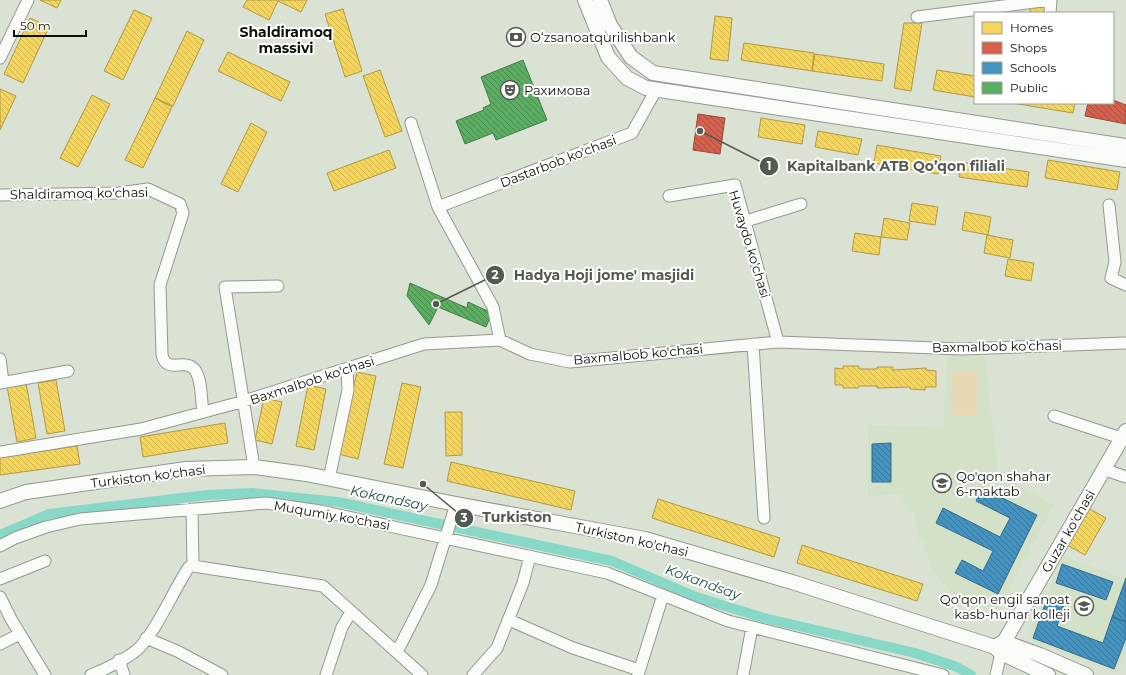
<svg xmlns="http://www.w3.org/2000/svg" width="1126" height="675" viewBox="0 0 1126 675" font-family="Montserrat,sans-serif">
<defs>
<pattern id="homes-back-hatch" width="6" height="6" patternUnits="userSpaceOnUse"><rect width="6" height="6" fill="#f6d55c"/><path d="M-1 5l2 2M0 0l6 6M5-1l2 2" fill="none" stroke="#d2b64e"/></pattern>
<pattern id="shops-back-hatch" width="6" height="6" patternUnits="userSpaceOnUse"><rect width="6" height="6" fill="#d6604d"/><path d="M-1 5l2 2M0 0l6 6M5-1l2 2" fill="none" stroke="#ac4e3e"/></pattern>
<pattern id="schools-back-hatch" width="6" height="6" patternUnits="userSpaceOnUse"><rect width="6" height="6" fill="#4393c3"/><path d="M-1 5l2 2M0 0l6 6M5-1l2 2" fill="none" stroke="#36779c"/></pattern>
<pattern id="public-back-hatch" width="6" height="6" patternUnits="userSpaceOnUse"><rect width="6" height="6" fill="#5aae61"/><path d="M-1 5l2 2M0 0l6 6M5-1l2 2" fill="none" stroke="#498c4e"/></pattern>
</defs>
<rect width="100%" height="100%" fill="#dae2d4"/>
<path fill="#d3e1c9" d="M947 355 985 356 998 472 1054 505 995 614 951 592 931 570 928 553H925L923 541H919L914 511 906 512 902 494 868 496V425L943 428Z
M1064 556 1123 578 1126 570V653L1118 674 1032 641 1029 633Z"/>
<path fill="#e6d8b2" d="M952 370 977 371V415H952Z"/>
<path fill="url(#homes-back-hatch)" stroke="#b09a43" d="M40 0H61L57 8Z
M247 0H307L301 12 278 1 269 20 243 7Z
M1030 6 1045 7 1044 13H1030Z
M343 9 362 71 345 77 325 14Z
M134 10 152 18 123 80 104 71Z
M715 16 732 18 728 61 710 59Z
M30 18 49 27 23 83 4 74Z
M904 23H922L911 91 894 88Z
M187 31 204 40 173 106 155 98Z
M744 43 814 53 812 71 741 60Z
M228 52 290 82 281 101 218 71Z
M815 54 884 64 882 81 812 71Z
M380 70 402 131 385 137 363 76Z
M937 70 975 76V97L933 90Z
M0 89 16 96 0 130Z
M92 95 110 104 78 167 60 158Z
M155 98 172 107 143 168 125 160Z
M1012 103H1075L1073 113Z
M761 118 805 125 802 144 758 137Z
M251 123 267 132 238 192 221 184Z
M818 131 862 139 858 155 815 147Z
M877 145 941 156 938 174 874 163Z
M389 150 396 168 334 191 327 173Z
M1048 160 1120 172 1117 190 1045 178Z
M961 162 1029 172 1027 187 959 177Z
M912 203 938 207 935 225 909 221Z
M965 212 991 217 988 235 962 230Z
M884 218 910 223 907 240 881 237Z
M855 233 881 237 879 255 852 251Z
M987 235 1013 240 1010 258 984 253Z
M1008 259 1034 263 1031 281 1005 276Z
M843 366H859V369H877V367H893V370L926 368V370L936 371V387H925V390L910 389V387L877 388V386H859L858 388H843V385H835V368L843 369Z
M357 372 376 376 358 459 338 454Z
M56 380 65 431 47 434 38 383Z
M26 383 36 438 17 442 7 386Z
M402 383 421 387 403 468 384 464Z
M308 385 326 389 314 450 296 446Z
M264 398 282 402 272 444 255 440Z
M445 412H462V455L446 456Z
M225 423 228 443 143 457 140 437Z
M77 446 80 464 0 475V457Z
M451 462 575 491 571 510 447 481Z
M658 499 780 538 774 557 652 518Z
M1088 508 1106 518 1085 555 1067 545Z
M802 545 923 584 917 601 797 563Z"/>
<path fill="url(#shops-back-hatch)" stroke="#994838" d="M1113 100 1126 105V124L1085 116 1088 103H1113Z
M698 114 725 118 720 154 693 150Z"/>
<path fill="url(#schools-back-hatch)" stroke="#326c8b" d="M891 443V482H872V444Z
M982 488 1037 515 998 594 955 573 962 560 983 571 993 551 936 523 943 508 1000 537 1010 518 976 501Z
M1062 564 1113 582 1106 600 1056 583Z
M1126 578V622L1112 617Z
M1047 599 1064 606 1057 626 1103 643 1112 617 1126 622V638L1114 669 1033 638Z"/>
<path fill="url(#public-back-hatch)" stroke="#427f46" d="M523 60 547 120 496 140 493 133 465 144 456 121 484 110 483 108 491 104 481 77Z
M410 283 467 308 468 302 492 313 486 327 438 307 429 325 407 296Z"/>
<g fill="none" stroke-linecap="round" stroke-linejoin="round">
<path stroke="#87d8c7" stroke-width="10" d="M0 535 49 514 207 495 252 493 338 502 612 561 696 597 764 618 915 653 957 667 971 675"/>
<defs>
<path id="minor" d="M1050 13 1051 0
M917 17 1050 0
M0 58 28 0
M411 123 438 207 493 307 500 340
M0 195 119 193 148 189 180 204 183 213 160 285 162 355C167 375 185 357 195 370 202 380 201 400 203 412
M669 196 735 185 778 342
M1109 205 1115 262 1111 278 1126 285
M438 207 632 133 656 90
M746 221 801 204
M753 344 764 518
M0 359 3 382
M0 383 68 371
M1054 416 1121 438
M0 452 141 429 241 402 424 344 500 340 530 354 570 362 778 342 962 349 1126 343
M254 467 225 287 278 286
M1103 469 1126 477
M329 479 348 390 347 369
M192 509 193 566
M0 546 15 538 46 527 80 519 266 503 320 511 607 573 728 621 943 675
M0 579 45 561
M0 597 11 619 45 675
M509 620 573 648 639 670
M146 638 177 651 222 675
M0 644 20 634
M397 652 431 585 456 504
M119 660 124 675
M91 675C104 670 126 659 137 650 155 634 174 589 189 567L193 566 323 586 422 675
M326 675 342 627 351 612
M473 675 497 648 523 583 530 556
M638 675 663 595
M743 675 752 627
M996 675 1001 653"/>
<path id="major" d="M585 0 608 57 627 78 646 88 1126 160
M600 0 610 25 631 57 653 73 1126 146
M0 501 26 492 186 469 254 467 306 474 456 504 645 539 792 582 995 647 1001 653 1048 675
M996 646 1004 642 1040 655 1086 675
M1001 653 1004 642 1126 431"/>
</defs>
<use href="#minor" stroke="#93998e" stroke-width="13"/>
<use href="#major" stroke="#93998e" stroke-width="16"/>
<use href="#minor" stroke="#f9fbf9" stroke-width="11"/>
<use href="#major" stroke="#f9fbf9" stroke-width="14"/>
</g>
<defs>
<symbol id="bank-ring" viewBox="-11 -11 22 22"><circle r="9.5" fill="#fff" stroke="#535a4f" stroke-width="1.5"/><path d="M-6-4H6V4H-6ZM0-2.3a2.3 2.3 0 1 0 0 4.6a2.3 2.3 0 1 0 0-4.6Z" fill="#535a4f"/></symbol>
<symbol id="theatre-ring" viewBox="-11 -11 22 22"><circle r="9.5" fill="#fff" stroke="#535a4f" stroke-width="1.5"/><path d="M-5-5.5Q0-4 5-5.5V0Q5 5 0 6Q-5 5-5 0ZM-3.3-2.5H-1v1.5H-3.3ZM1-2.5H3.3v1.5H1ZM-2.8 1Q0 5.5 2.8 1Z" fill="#535a4f"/></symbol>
<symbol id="school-ring" viewBox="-11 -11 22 22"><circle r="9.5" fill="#fff" stroke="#535a4f" stroke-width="1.5"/><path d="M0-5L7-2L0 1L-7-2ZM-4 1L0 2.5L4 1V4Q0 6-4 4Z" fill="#535a4f"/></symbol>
<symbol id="university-ring" viewBox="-11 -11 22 22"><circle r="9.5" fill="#fff" stroke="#535a4f" stroke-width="1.5"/><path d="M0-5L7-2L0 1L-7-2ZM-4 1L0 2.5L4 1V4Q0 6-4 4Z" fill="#535a4f"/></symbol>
</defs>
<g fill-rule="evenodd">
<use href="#bank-ring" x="505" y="26" width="22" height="22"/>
<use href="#theatre-ring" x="499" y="79" width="22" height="22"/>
<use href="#school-ring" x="931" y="472" width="22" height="22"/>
<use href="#university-ring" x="1073" y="595" width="22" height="22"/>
</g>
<g text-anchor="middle" stroke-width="4" stroke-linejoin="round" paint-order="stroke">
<g font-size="13" fill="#0b1008" stroke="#fff" text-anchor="start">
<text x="530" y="42">Oʻzsanoatqurilishbank</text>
<text x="524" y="95">Рахимова</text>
<text x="956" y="481">Qo'qon shahar<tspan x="956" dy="15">6-maktab</tspan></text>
<text x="1070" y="604" text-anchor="end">Qo'qon engil sanoat<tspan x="1070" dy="15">kasb-hunar kolleji</tspan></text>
</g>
<g font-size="13" fill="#0b1008" stroke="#fff">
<text transform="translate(558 161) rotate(-21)" y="5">Dastarbob ko'chasi</text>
<text transform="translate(79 193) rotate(-1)" y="5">Shaldiramoq ko'chasi</text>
<text transform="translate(750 244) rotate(73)" y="5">Huvaydo ko'chasi</text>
<text transform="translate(997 346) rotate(-1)" y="5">Baxmalbob ko'chasi</text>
<text transform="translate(638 354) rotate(-5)" y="5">Baxmalbob ko'chasi</text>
<text transform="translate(312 380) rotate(-18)" y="5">Baxmalbob ko'chasi</text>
<text transform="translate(148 476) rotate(-7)" y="5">Turkiston ko'chasi</text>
<text transform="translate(332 515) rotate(10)" y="5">Muqumiy ko'chasi</text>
<text transform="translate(1068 531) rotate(-60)" y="5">Guzar ko'chasi</text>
<text transform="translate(632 539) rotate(13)" y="5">Turkiston ko'chasi</text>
</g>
<g font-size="14" font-weight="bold" fill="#0b1008" stroke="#fff">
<text x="286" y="37">Shaldiramoq<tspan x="286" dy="16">massivi</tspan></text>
</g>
<g font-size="14" font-style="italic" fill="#21514a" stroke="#fff">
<text transform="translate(389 498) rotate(12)" y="5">Kokandsay</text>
<text transform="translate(703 582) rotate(20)" y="5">Kokandsay</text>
</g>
</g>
<path fill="none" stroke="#535a4f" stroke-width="1.5" d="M700 131L769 166M436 304L495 275M423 484L464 518"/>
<g fill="#535a4f" stroke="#fff" stroke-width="1.5">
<circle cx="700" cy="131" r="4"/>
<circle cx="436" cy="304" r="4"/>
<circle cx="423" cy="484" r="4"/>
<circle cx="769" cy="166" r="10"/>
<circle cx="495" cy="275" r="10"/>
<circle cx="464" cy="518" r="10"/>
</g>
<g font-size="12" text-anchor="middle" font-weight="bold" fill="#fff">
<text x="769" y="170">1</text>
<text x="495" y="279">2</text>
<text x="464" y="522">3</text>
</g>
<g font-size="14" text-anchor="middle" font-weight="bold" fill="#535a4f" stroke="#fff" stroke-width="4" stroke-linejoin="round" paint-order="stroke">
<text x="896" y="171">Kapitalbank ATB Qo’qon filiali</text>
<text x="604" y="280">Hadya Hoji jome' masjidi</text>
<text x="517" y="522">Turkiston</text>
</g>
<rect x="974" y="12" width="140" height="92" fill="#ffffff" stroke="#9d9f9c"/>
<rect x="982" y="22" width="20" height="12" fill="#f6d55c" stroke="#9d9f9c"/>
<text x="1010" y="32" font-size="12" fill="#0b1008">Homes</text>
<rect x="982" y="42" width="20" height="12" fill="#d6604d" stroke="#9d9f9c"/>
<text x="1010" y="52" font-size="12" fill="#0b1008">Shops</text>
<rect x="982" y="62" width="20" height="12" fill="#4393c3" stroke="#9d9f9c"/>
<text x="1010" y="72" font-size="12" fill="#0b1008">Schools</text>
<rect x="982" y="82" width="20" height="12" fill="#5aae61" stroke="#9d9f9c"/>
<text x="1010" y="92" font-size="12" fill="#0b1008">Public</text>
<path d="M14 30v6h72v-6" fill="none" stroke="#0b1008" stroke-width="2"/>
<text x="20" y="30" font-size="12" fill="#0b1008" stroke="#ffffff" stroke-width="3" paint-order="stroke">50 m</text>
</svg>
